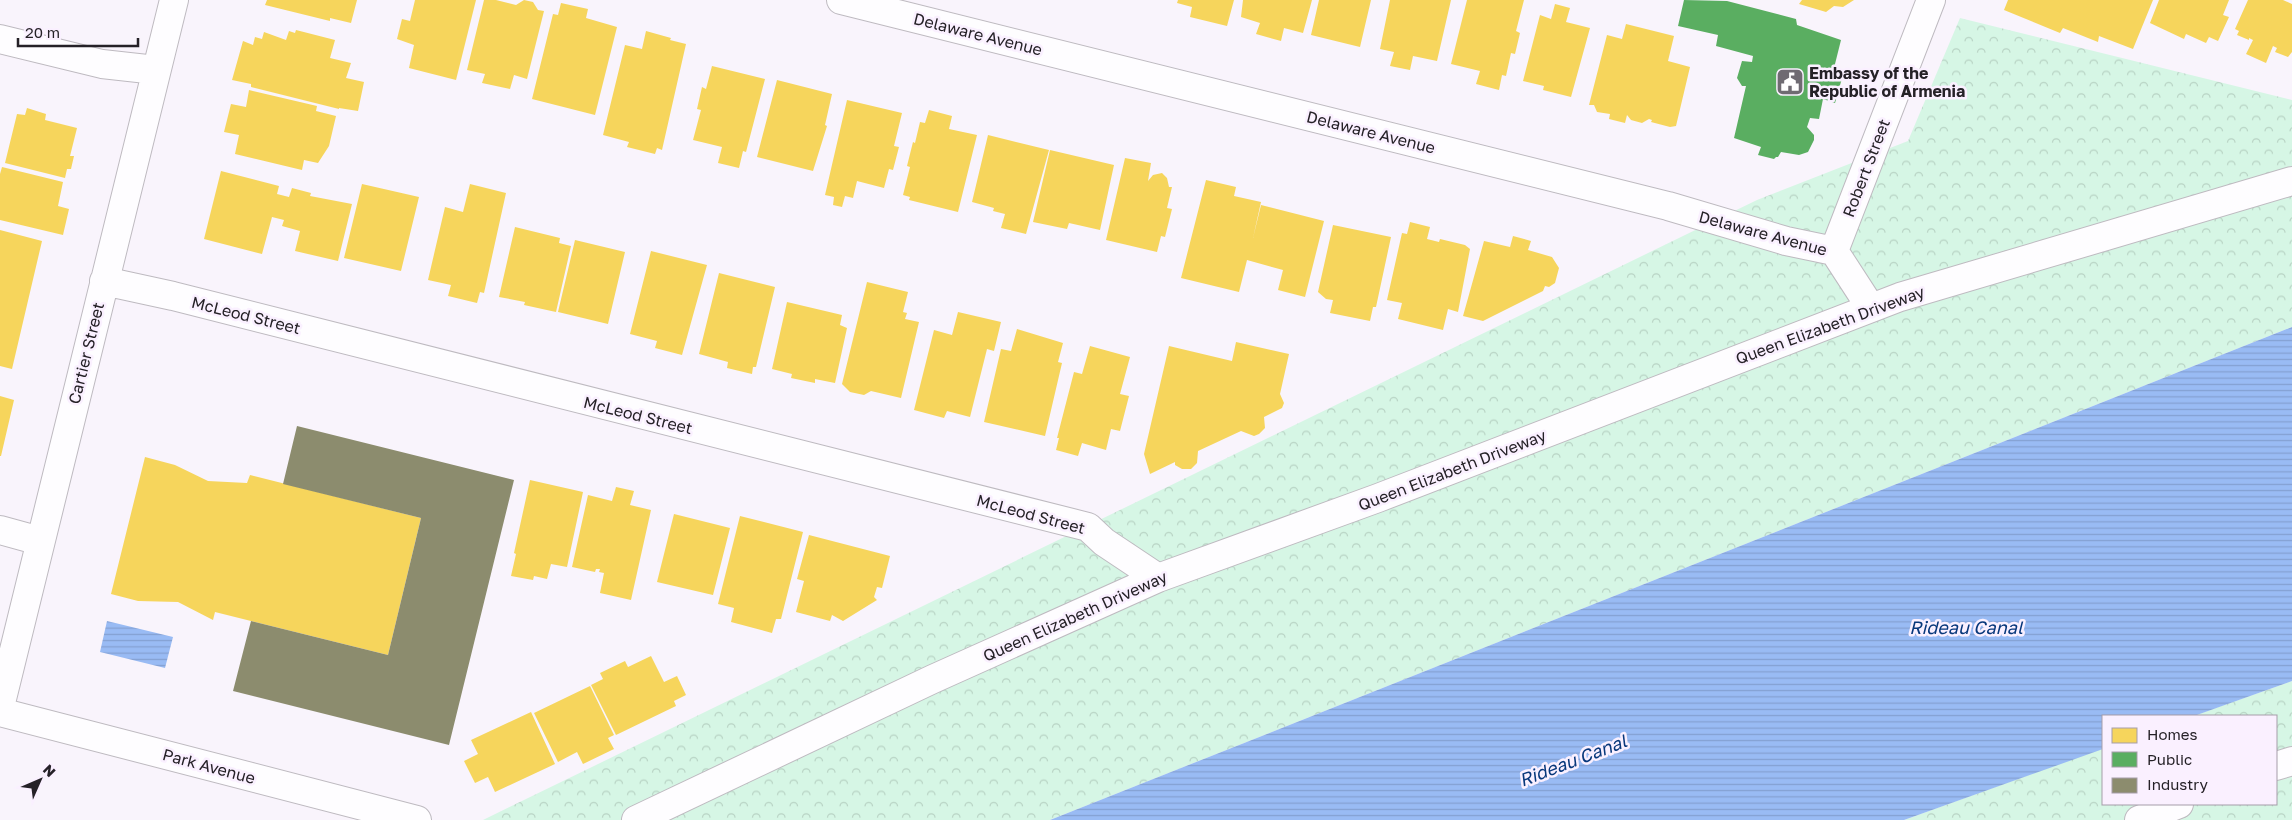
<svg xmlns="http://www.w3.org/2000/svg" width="2292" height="820" viewBox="0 0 2292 820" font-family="'Golos Text',sans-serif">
<defs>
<pattern id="park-crowns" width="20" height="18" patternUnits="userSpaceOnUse" patternTransform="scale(1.25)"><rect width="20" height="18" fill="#d6f6e5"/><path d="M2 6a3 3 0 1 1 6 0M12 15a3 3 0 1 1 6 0" fill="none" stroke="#b8d3c4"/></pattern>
<pattern id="water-rules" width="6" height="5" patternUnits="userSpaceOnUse" patternTransform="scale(1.25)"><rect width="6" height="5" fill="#99bbf4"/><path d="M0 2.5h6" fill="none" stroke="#84a0d1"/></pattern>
</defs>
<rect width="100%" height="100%" fill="#f9f4fc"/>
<path fill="url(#park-crowns)" d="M1960 18 2292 100V327L1050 820H483L1757 200 1908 141Z
M2292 681V820H1904L2103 748V804H2276V716H2193Z"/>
<path fill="url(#water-rules)" d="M2292 327V681L2194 716H2103V749L1904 820H1050Z
M107 621 173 637 165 668 100 652Z"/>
<path fill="#f6d55c" d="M267 0H357L351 23 330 18V21L265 5Z
M415 0H476L456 80 409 68 414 45 397 39 402 19 410 21Z
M484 0H496L516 5 524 0 533 2 538 10 544 11 527 79 514 75 510 89 482 83 485 74 467 70Z
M1178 0H1234L1227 26 1190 17 1192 7 1177 3Z
M1243 0H1312L1303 33 1284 28 1281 41 1256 34 1260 23 1241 17Z
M1319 0H1371L1360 47 1311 35Z
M1390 0H1451L1437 61 1413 56 1410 70 1390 66 1394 52 1380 49Z
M1467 0H1524L1516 31 1520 33 1515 54 1511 53 1506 76 1502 75 1499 90 1476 84 1480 71 1451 64Z
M1802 0H1854L1843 7 1834 6 1826 12 1799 4Z
M2008 0H2153L2133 49 2099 36 2098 42 2063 28 2060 33 2004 10Z
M2159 0H2229L2223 15 2229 17 2218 41 2209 37 2206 43 2186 34 2184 39 2150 23Z
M2248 0H2283L2292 4V52L2288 57 2275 52 2277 48 2273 46 2266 63 2246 54 2253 40 2249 38V40L2237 35 2239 31 2235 29Z
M561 3 588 9 586 18 617 27 595 115 532 99 553 14 558 15Z
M1555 4 1570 8 1566 22 1590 28 1571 97 1543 90 1544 86 1523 81 1540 15 1551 19Z
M1626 24 1674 36 1668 61 1690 67 1676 126 1670 127 1651 122 1652 120 1649 119 1642 123 1631 120 1627 115 1625 123 1609 119 1610 114 1597 112 1594 105H1589L1607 35 1622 39Z
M296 30 335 40 330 58 351 63 346 78 364 82 358 111 339 108V109L251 87V84L232 80 243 41 253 45 255 37 262 39 264 32 286 40 289 31 295 33Z
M646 31 671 38 670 40 686 44 662 150 657 148 655 154 627 147 629 142 603 135 625 45 642 49Z
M712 66 765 79 746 152 743 151 739 168 718 163 722 147 693 140 701 110 697 109 702 87 706 89Z
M777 80 832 94 825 125 827 126 813 171 757 157Z
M249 90 317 106 316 111 336 116 329 146 318 163 304 160 302 170 235 154 239 135 224 132 231 104 246 107Z
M847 100 902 113 894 146 899 147 893 170 889 169 884 188 857 181 853 198 845 196 842 207 833 205 834 197 825 195Z
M27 108 46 114 45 120 77 128 70 156H74L71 169H67L65 178 5 163 17 114 25 115Z
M929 110 952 116 949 129 977 135 958 212 909 200 910 197 903 195 910 167 907 166 913 142 915 143 920 122 925 123Z
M988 135 1049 150 1026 234 1001 228 1005 214 993 211 994 208 972 202Z
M1050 150 1114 165 1100 230 1069 223 1067 229 1033 222Z
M1125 158 1151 163 1148 181 1153 175 1162 173 1167 178 1169 187H1172L1167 208 1172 209 1165 237 1161 236 1157 252 1106 240Z
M2 167 63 182 58 206 69 209 63 235 0 220V174Z
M221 171 279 186 277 194 289 197 292 188 311 193 310 196 352 204 338 261 295 251 300 231 282 226 284 220 272 217 262 254 204 239Z
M1206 180 1236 187 1234 196 1261 202 1253 238 1261 205 1324 221 1305 297 1278 290 1283 270 1247 260 1239 292 1181 278Z
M362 184 419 197 401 271 344 258Z
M470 184 506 193 484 293 480 292 477 303 448 296 451 285 428 280 445 207 463 212Z
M1410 222 1430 227 1427 239 1439 242 1440 239 1465 245 1470 249 1458 312 1448 309 1443 330 1398 319 1402 303 1387 300 1402 233 1407 234Z
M1333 225 1391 237 1376 307H1373L1370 321 1330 313 1333 300 1326 299 1318 292Z
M515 227 560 238 559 243 571 246 556 312 524 305 525 302 499 297Z
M0 230 42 241 12 369 0 366Z
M1513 236 1531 241 1528 250 1552 257 1559 268 1555 283 1549 287 1545 286 1543 291 1483 321 1463 316 1484 241 1510 247Z
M575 240 625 252 608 324 558 312Z
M651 251 707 265 682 355 655 348 657 341 630 334Z
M719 273 775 287 756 367H753L752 374 727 368 728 362 699 354Z
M867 282 908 292 903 312 907 313 905 319 919 322 901 398 871 391 864 395 850 392 842 384Z
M787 302 842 315 840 325 847 328 835 383 815 379V383L791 378 792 374 772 369Z
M958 312 1001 322 994 351 987 349 970 417 947 411 944 418 914 410 934 330 952 335Z
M1017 329 1063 343 1058 362 1062 363 1045 436 984 422 1001 349 1011 351Z
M1236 342 1289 354 1280 394 1284 403 1282 408 1264 417 1265 428 1259 434 1254 436 1241 431 1198 451 1197 463 1191 469H1182L1175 465V462L1150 474 1144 454 1169 346 1232 361Z
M1090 346 1130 357 1120 394 1129 396 1120 431 1111 429 1106 450 1082 443 1078 456 1056 450 1059 438H1057L1074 372 1082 374Z
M0 396 14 400 1 456H0Z
M145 457 175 465 208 481 247 483 250 475 421 518 388 655 215 612 213 620 178 602 138 601 111 594Z
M530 480 583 492 567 567 551 564 547 579 534 576 533 580 511 576 516 554 514 553Z
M616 487 634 491 630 505 651 510 631 600 600 593 604 573 599 572 600 569H596L595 572 572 567 588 495 612 501Z
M674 514 730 528 713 595 657 582Z
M740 516 803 532 781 619H776L772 633 731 622 734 608 718 604Z
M809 535 890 556 882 588 877 587 874 597 877 600 843 621 832 615 830 621 796 612 804 581 797 579Z
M651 656 664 682 677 676 686 695 674 701 676 706 616 735 591 685 603 679 600 673 625 661 628 667Z
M590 686 614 735 608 738 614 749 583 764 577 752 558 762 534 713Z
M531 712 555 764 495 792 488 777 475 783 464 761 478 754 471 740Z"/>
<path fill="#5aae61" d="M1684 0 1727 1 1796 19 1797 25 1841 40 1834 68 1844 71 1835 103 1823 99 1819 119 1810 118 1807 127 1814 135V140L1808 152 1799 155 1781 152 1778 157H1776L1774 159 1758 155 1761 147 1734 138 1746 86H1742L1737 78 1742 61 1752 62 1753 56 1716 46 1718 35 1678 26Z"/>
<path fill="#8c8c6e" d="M297 426 514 480 449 745 233 691 251 621 388 655 421 518 283 484Z"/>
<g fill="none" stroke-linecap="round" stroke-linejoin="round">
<defs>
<path id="minor" d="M841 0 1668 206 1786 241 1834 251 1871 308
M0 39 102 64 156 70
M1834 251 1931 0
M104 281 173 296 1088 527 1104 542 1158 578
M0 530 40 541
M0 707 174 0
M0 712 417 820
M636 820 933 679 1158 578 1378 498 1900 297 2292 181"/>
<path id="major" d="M2276 766 2292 761
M2139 820 2179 804"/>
</defs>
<use href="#minor" stroke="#bebac0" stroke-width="30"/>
<use href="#major" stroke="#bebac0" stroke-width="30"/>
<use href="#minor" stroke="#fefdff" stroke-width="28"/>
<use href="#major" stroke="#fefdff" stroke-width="28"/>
</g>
<defs>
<symbol id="civic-square" viewBox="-11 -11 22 22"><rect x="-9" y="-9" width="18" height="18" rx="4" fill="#6f6b72" stroke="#faf0ff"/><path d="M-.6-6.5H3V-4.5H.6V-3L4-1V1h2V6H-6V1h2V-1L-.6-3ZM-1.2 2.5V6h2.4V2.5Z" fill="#fff"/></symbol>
</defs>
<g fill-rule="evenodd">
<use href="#civic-square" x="1774" y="66" width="32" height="32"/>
</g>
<g text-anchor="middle" stroke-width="5" stroke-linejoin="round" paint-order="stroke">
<g font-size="16" fill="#252127" stroke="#faf0ff">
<text transform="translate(978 34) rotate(14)" y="6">Delaware Avenue</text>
<text transform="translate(1371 132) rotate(14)" y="6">Delaware Avenue</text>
<text transform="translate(1866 168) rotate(-69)" y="6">Robert Street</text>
<text transform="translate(1763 233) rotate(15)" y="6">Delaware Avenue</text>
<text transform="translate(246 315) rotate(14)" y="6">McLeod Street</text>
<text transform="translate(1830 325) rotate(-20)" y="6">Queen Elizabeth Driveway</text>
<text transform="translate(86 353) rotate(-76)" y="6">Cartier Street</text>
<text transform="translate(638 415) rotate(14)" y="6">McLeod Street</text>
<text transform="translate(1452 470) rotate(-21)" y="6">Queen Elizabeth Driveway</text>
<text transform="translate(1031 514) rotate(15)" y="6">McLeod Street</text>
<text transform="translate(1075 616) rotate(-24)" y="6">Queen Elizabeth Driveway</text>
<text transform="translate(209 766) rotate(15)" y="6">Park Avenue</text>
</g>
<g font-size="16" font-weight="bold" fill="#252127" stroke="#faf0ff" text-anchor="start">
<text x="1809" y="79">Embassy of the<tspan x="1809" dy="18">Republic of Armenia</tspan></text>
</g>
<g font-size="18" font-style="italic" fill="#07377b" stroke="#faf0ff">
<text x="1966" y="634">Rideau Canal</text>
<text transform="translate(1573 761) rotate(-21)" y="6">Rideau Canal</text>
</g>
</g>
<rect x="2102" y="715" width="175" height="90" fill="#faf0ff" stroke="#a59da9"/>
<rect x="2112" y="728" width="25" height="15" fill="#f6d55c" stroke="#a59da9"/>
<text x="2147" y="740" font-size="15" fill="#252127">Homes</text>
<rect x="2112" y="752" width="25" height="15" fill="#5aae61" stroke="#a59da9"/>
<text x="2147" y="765" font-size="15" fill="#252127">Public</text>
<rect x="2112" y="778" width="25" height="15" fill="#8c8c6e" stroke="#a59da9"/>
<text x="2147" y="790" font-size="15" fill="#252127">Industry</text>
<g transform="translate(40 780) rotate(45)" stroke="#faf0ff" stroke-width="4" paint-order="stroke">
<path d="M0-4L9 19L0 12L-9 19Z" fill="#252127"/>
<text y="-8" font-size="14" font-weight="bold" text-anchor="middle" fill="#252127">N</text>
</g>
<path d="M18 38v8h120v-8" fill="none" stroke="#252127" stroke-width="2.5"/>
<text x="25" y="38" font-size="15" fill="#252127" stroke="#faf0ff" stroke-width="4" paint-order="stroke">20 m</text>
</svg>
